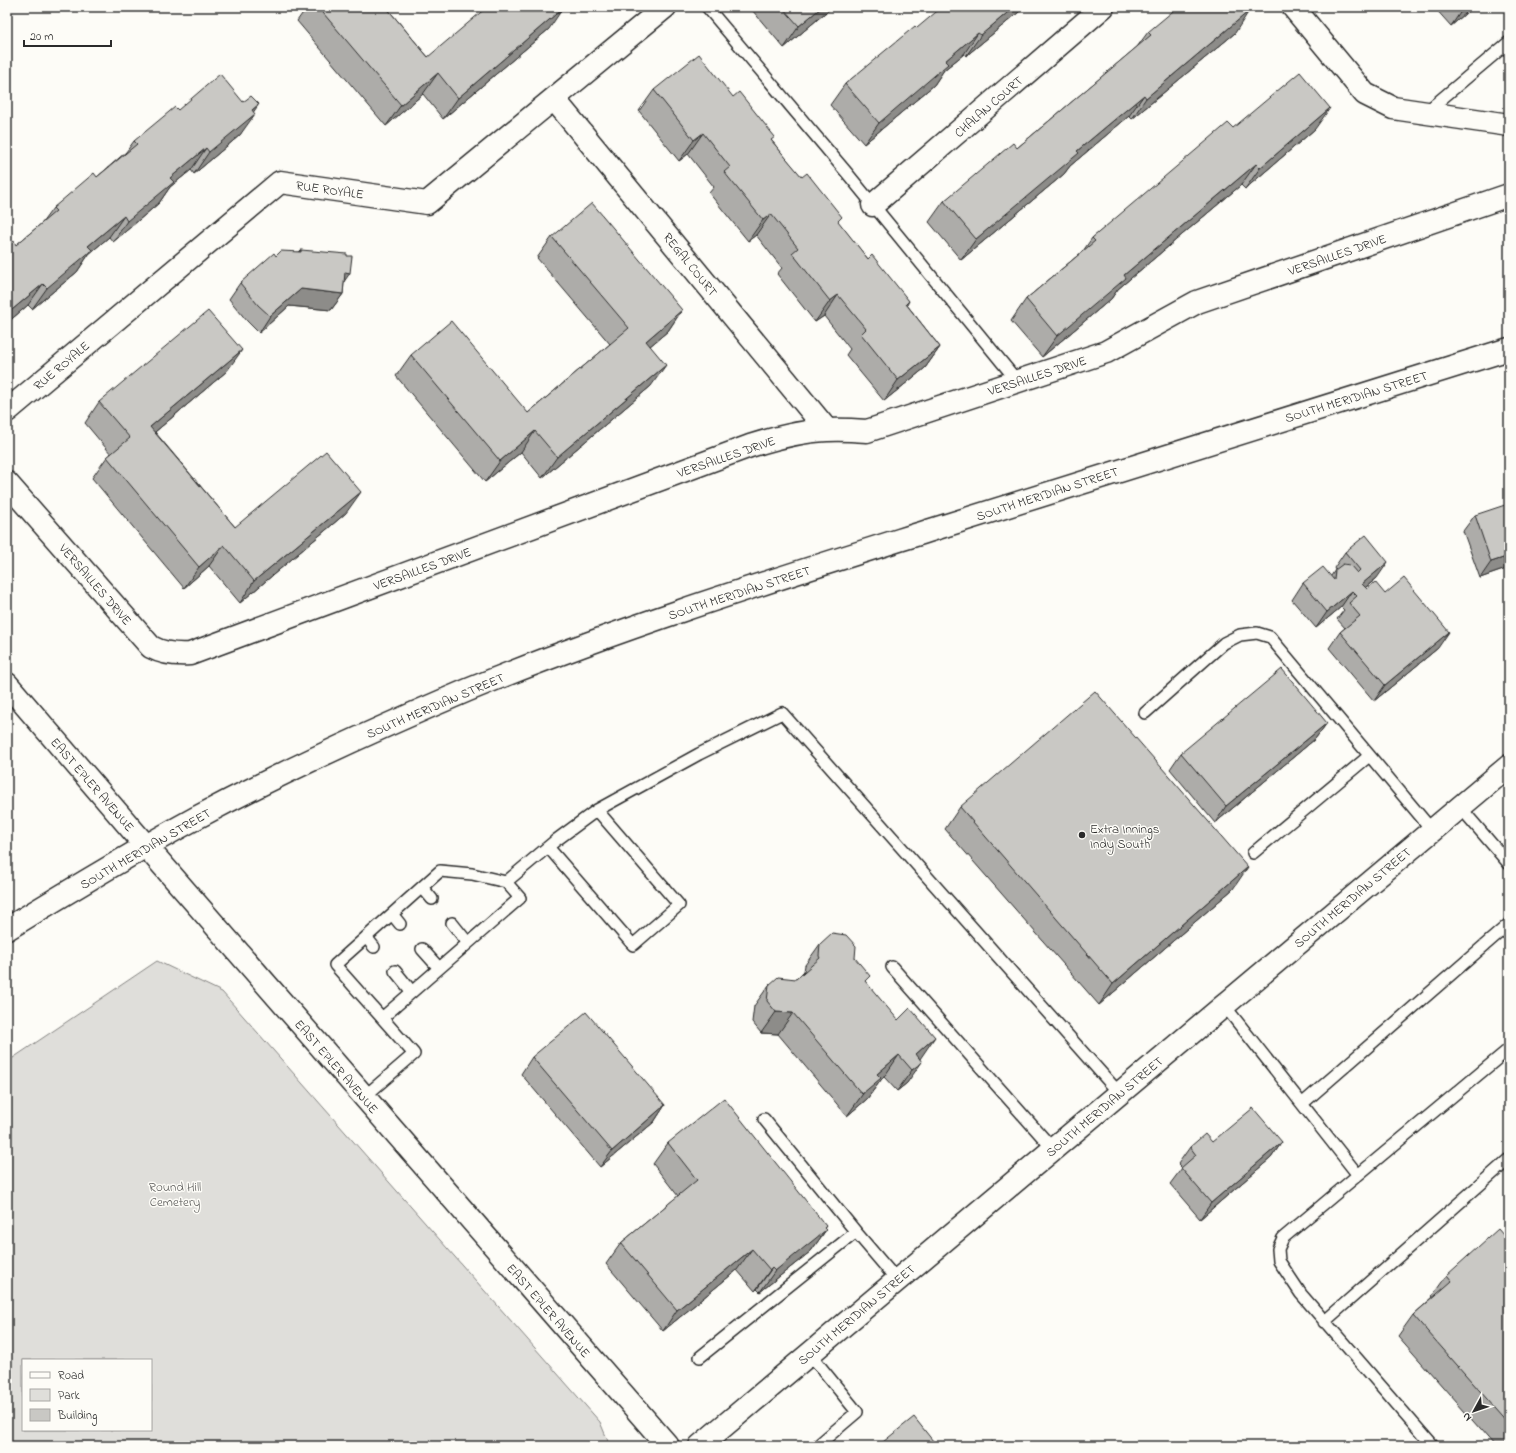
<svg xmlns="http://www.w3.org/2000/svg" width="1516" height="1453" viewBox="0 0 1516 1453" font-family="'Indie Flower',sans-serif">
<rect width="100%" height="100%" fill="#fdfcf7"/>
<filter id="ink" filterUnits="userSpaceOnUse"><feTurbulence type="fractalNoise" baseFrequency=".025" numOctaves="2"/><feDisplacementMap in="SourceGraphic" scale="8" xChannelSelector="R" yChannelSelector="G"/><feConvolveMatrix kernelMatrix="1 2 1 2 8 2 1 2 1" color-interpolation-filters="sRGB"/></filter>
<g filter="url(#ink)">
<path fill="#dfdeda" stroke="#858482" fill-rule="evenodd" d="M157 961 222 992 600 1422 610 1446H7V1062ZM23 1360H151V1430H23Z"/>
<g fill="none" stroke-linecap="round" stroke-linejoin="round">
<defs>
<path id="service" d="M707 7 847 173 1018 382
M1426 112 1509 42
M1145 713 1224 643 1240 635 1257 633 1270 637 1432 830
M1460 807 1509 864
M548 847 633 945 679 905 597 810
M1253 853 1369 756
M506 882 555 841 597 810 699 754 782 713 1119 1093
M422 887 432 899
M392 914 400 924
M452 923 468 943
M366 937 374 947
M422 949 439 968
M892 967 1053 1149
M395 971 412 992
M1224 1005 1358 1175 1283 1238 1278 1249 1279 1261 1301 1294 1433 1446
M364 1097 414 1054 335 965 440 871 472 874 506 882 520 898 382 1018
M1302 1104 1509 924
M764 1119 856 1232
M1358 1175 1509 1049
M1324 1322 1509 1159
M810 1354 857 1412 817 1446
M700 1357 856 1232 897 1280"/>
<path id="minor" d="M1293 7 1365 94 1393 108 1509 125
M554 99 827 430
M873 205 1103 7
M7 411 280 182 427 203 665 7
M7 483 151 647C164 654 176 655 190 654L750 446C775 438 801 431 827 430 840 429 854 430 867 431L1106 352 1197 302 1509 195
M700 1446 1509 766"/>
<path id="tertiary" d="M7 684 146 846 668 1446"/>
<path id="primary" d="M7 929C69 891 132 853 196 818 284 771 376 729 468 690 618 628 773 580 928 531 1121 469 1315 409 1509 349"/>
</defs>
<use href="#service" stroke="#2b2b2b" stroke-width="14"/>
<use href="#minor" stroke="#2b2b2b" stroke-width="25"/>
<use href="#tertiary" stroke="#2b2b2b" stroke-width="25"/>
<use href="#primary" stroke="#2b2b2b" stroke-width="25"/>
<use href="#service" stroke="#fdfcf7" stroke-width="11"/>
<use href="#minor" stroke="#fdfcf7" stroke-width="22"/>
<use href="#tertiary" stroke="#fdfcf7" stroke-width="22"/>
<use href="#primary" stroke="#fdfcf7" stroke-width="22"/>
</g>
<path fill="#adaca9" stroke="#2b2b2b" d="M307 7H386L428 57 549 29 443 119 423 94 386 126 297 21Z
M753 7H832L784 48 752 10Z
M1025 7 966 56 964 54 944 70 934 85 864 144 830 105 845 84 917 28Z
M1434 7H1473L1451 26Z
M1148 32 1235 33 1132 119 1129 116 1070 166 1064 174 961 260 929 222 944 201 1017 148 1137 47Z
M654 90 733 97 772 141 868 259 909 301 907 305 940 347 925 368 884 401 846 355 850 349 824 316 815 322 777 274 782 268 756 235 748 241 709 193 714 187 688 154 679 161 639 111Z
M243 102 253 112 240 135 194 174 191 170 170 187 159 203 113 242 109 237 89 254 77 272 32 309 28 305 7 323V247L16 245 42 223 53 208 97 177 126 152 134 141Z
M1233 128 1315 129 1245 189 1241 185 1118 289 1111 299 1042 357 1011 321 1026 299 1083 251 1092 238Z
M552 237 682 310 668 331 650 346 651 386 542 478 521 452 485 482 396 376 411 355 528 413 610 344 537 258Z
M301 250 344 282 343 294 331 310 289 306 259 333 247 321 229 299 240 283 276 256 299 252Z
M227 371 155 432 235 527 346 513 240 603 209 566 184 588 92 478 107 457 111 454 85 423 99 402Z
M1475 515 1509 568 1480 578 1463 531Z
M1345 552 1377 578 1365 588 1367 589 1385 594 1438 648 1374 701 1329 648 1340 632 1345 628 1337 619 1344 610 1341 607 1316 628 1292 600 1303 583 1331 576 1335 570 1334 568Z
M1327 723 1315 739 1215 823 1170 769 1181 753Z
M960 807 1233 889 1099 1005 945 829Z
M820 944 855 958 866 983 920 1059 907 1083 897 1091 884 1077 881 1080 867 1099 847 1116 778 1034 761 1033 752 1022 754 1006 769 985 796 979 804 971 805 965Z
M532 1057 665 1105 654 1122 600 1167 521 1074Z
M1212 1142H1282L1271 1158 1200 1219 1170 1184 1182 1168 1178 1164 1190 1147Z
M668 1143 826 1226 824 1228 826 1230 811 1251 760 1292 757 1289 755 1291 737 1270 663 1331 606 1264 621 1243 678 1196 653 1164Z
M1509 1231V1446H1495L1398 1336 1413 1315 1433 1297 1432 1296 1447 1275 1504 1236Z"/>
<path fill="#8d8c89" stroke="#2b2b2b" d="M822 7H832L784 48 799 26Z
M1014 7H1025L966 56 981 35Z
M1464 7H1473L1451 26Z
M563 8 549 29 443 119 458 98Z
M1249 11 1235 33 1132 119 1146 98Z
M978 33 964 54 944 70 934 85 864 144 879 123 945 61Z
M438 73 423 94 386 126 401 105Z
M1144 95 1129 116 1070 166 1064 174 961 260 976 239 1077 151Z
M259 104 248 120 255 114 240 135 194 174 209 152 252 110Z
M1330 108 1315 129 1245 189 1260 168Z
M703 133 688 154 679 161 694 140Z
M206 148 191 170 170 187 159 203 113 242 127 221 170 178Z
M1256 164 1241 185 1118 289 1111 299 1042 357 1057 336 1124 275Z
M771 214 756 235 748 241 763 220Z
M124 216 109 237 89 254 77 272 32 309 47 288 88 246Z
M345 272 350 273 339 289Z
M43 284 28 305 7 323V314Z
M301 289 343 294 331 310 289 306 259 333 270 316Z
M838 295 824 316 815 322 830 301Z
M682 310 668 331 631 362 646 341Z
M940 347 925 368 884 401 898 380Z
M242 350 227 371 136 448 150 427Z
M666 365 651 386 542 478 557 457Z
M535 431 521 452 485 482 500 461Z
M361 492 346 513 240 603 254 581Z
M224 545 209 566 184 588 199 567Z
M1509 556V568L1480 578 1491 562Z
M1388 562 1377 578 1356 595 1362 584Z
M1352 591 1341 607 1316 628 1327 612Z
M1449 632 1438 648 1374 701 1385 685Z
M1327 723 1315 739 1215 823 1226 806Z
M1248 867 1233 889 1099 1005 1113 984Z
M776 1012 793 1013 778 1034 761 1033Z
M935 1037 920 1059 910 1068 916 1054Z
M899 1055 884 1077 881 1080 867 1099 847 1116 877 1074Z
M922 1062 907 1083 897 1091 912 1070Z
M665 1105 654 1122 600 1167 612 1151Z
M1282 1142 1271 1158 1200 1219 1211 1203Z
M826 1226 819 1236 826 1230 811 1251 760 1292 775 1271Z
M752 1249 737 1270 663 1331 677 1310Z
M772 1268 757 1289 755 1291 770 1270Z"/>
<path fill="#c9c8c4" stroke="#2b2b2b" d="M318 7H386L428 57 487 7H562L563 8 458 98 438 73 401 105Z
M782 7H822L799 26Z
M942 7H1014L981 35 978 33 945 61 948 64 879 123 845 84 915 26 917 28Z
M1178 7H1246L1249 11 1146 98 1144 95 1077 151 1079 153 976 239 944 201 1013 143 1017 148 1151 35 1148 32Z
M699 54 733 97 739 92 775 137 771 140 802 177 807 173 842 217 838 221 868 259 872 255 909 301 906 304 940 347 898 380 861 334 866 329 838 295 830 301 792 253 798 248 771 214 763 220 724 172 730 167 703 133 694 140 654 90Z
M1300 72 1330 108 1260 168 1256 164 1124 275 1126 278 1057 336 1026 299 1095 241 1092 238 1228 123 1233 128Z
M220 74 243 102 251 96 259 104 252 110 255 114 209 152 206 148 170 178 174 182 127 221 124 216 88 246 92 250 47 288 43 284 7 314V247L14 241 16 245 56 211 53 208 94 173 97 177 137 144 134 141 175 107 178 110Z
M592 203 682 310 646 341 666 365 557 457 535 431 500 461 411 355 451 321 528 413 629 328 552 237Z
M301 250 347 254V256H352L350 273 345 272 343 294 301 289 270 316 258 305 240 283 274 253 276 256 281 251 301 252Z
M208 311 242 350 150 427 235 527 326 451 361 492 254 581 224 545 199 567 107 457 130 438 99 402Z
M7 314 10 318 7 320Z
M1508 504 1509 507V556L1491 562 1475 515Z
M1366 535 1388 562 1362 584 1367 589 1375 582 1385 594 1404 578 1449 632 1385 685 1340 632 1360 616 1349 603 1357 596 1352 591 1327 612 1303 583 1323 567 1334 580 1335 570 1343 564 1350 565 1357 573 1360 570 1345 552Z
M1282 669 1327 723 1226 806 1181 753Z
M1095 691 1248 867 1113 984 960 807Z
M832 933 846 935 856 946 855 958 870 976 865 981 898 1020 910 1008 935 1037 916 1054 922 1062 912 1070 899 1055 877 1074 881 1078 862 1094 793 1013 776 1012 767 1001 769 985 778 977 796 979 820 958 819 956 820 944Z
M586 1012 665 1105 612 1151 532 1057Z
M724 1098 826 1226 824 1228 826 1230 775 1271 772 1268 770 1270 752 1249 677 1310 621 1243 697 1180 668 1143Z
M1253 1108 1282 1142 1211 1203 1181 1168 1196 1155 1190 1147 1205 1134 1212 1142Z
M1498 1229 1504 1236 1509 1231V1424L1413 1315 1452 1281 1447 1275Z
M914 1417 937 1446H878Z
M992 1441 996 1446H986Z"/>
</g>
<circle fill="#2b2b2b" stroke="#fdfcf7" stroke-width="1.5" cx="1082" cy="835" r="4"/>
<g text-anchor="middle" stroke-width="3" stroke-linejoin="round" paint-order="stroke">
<g font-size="13" fill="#2b2b2b" stroke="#fdfcf7">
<text transform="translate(988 106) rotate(-41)" y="5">CHALAN COURT</text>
<text transform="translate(330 189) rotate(8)" y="5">RUE ROYALE</text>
<text transform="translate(1337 254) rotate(-19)" y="5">VERSAILLES DRIVE</text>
<text transform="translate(691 264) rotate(51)" y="5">REGAL COURT</text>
<text transform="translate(61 365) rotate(-40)" y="5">RUE ROYALE</text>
<text transform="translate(1037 375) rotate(-18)" y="5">VERSAILLES DRIVE</text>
<text transform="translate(1356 396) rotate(-17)" y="5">SOUTH MERIDIAN STREET</text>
<text transform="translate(726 456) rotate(-19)" y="5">VERSAILLES DRIVE</text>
<text transform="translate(1047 493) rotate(-18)" y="5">SOUTH MERIDIAN STREET</text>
<text transform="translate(422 568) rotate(-20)" y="5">VERSAILLES DRIVE</text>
<text transform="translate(96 584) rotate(49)" y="5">VERSAILLES DRIVE</text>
<text transform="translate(739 592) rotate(-18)" y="5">SOUTH MERIDIAN STREET</text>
<text transform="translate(435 705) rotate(-23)" y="5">SOUTH MERIDIAN STREET</text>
<text transform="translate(93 784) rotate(49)" y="5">EAST EPLER AVENUE</text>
<text transform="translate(145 848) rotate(-30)" y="5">SOUTH MERIDIAN STREET</text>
<text transform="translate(1352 897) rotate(-40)" y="5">SOUTH MERIDIAN STREET</text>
<text transform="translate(337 1066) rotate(49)" y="5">EAST EPLER AVENUE</text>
<text transform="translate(1104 1106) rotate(-40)" y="5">SOUTH MERIDIAN STREET</text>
<text transform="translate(549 1310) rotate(49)" y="5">EAST EPLER AVENUE</text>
<text transform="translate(856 1314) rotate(-40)" y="5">SOUTH MERIDIAN STREET</text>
</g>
<g font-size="13" fill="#2b2b2b" stroke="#fdfcf7" text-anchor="start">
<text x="1090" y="833">Extra Innings<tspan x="1090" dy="15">Indy South</tspan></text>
</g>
<g font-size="13" fill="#585857" stroke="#fdfcf7">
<text x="175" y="1191">Round Hill<tspan x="175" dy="15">Cemetery</tspan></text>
</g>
</g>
<rect width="1516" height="1453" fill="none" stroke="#fdfcf7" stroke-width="24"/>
<rect x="12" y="12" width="1492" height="1429" fill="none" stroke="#2b2b2b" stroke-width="1.5" filter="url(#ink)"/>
<rect x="22" y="1359" width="130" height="72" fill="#fdfcf7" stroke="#a9a8a5"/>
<rect x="30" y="1372" width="20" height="6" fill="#fdfcf7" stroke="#a9a8a5"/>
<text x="58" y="1379" font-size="12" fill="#2b2b2b">Road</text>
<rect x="30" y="1389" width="20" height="12" fill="#dfdeda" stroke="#a9a8a5"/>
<text x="58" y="1399" font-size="12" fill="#2b2b2b">Park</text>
<rect x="30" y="1409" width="20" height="12" fill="#c9c8c4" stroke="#a9a8a5"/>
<text x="58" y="1419" font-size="12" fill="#2b2b2b">Building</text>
<g transform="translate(1474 1411) rotate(230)" stroke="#fdfcf7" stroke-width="3" paint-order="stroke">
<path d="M0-3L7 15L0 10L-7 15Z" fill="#2b2b2b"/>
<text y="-6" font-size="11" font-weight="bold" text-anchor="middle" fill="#2b2b2b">N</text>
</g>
<path d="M24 40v6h87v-6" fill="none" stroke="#2b2b2b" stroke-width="2"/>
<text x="30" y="40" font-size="12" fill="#2b2b2b" stroke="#fdfcf7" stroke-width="3" paint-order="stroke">20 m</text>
</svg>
